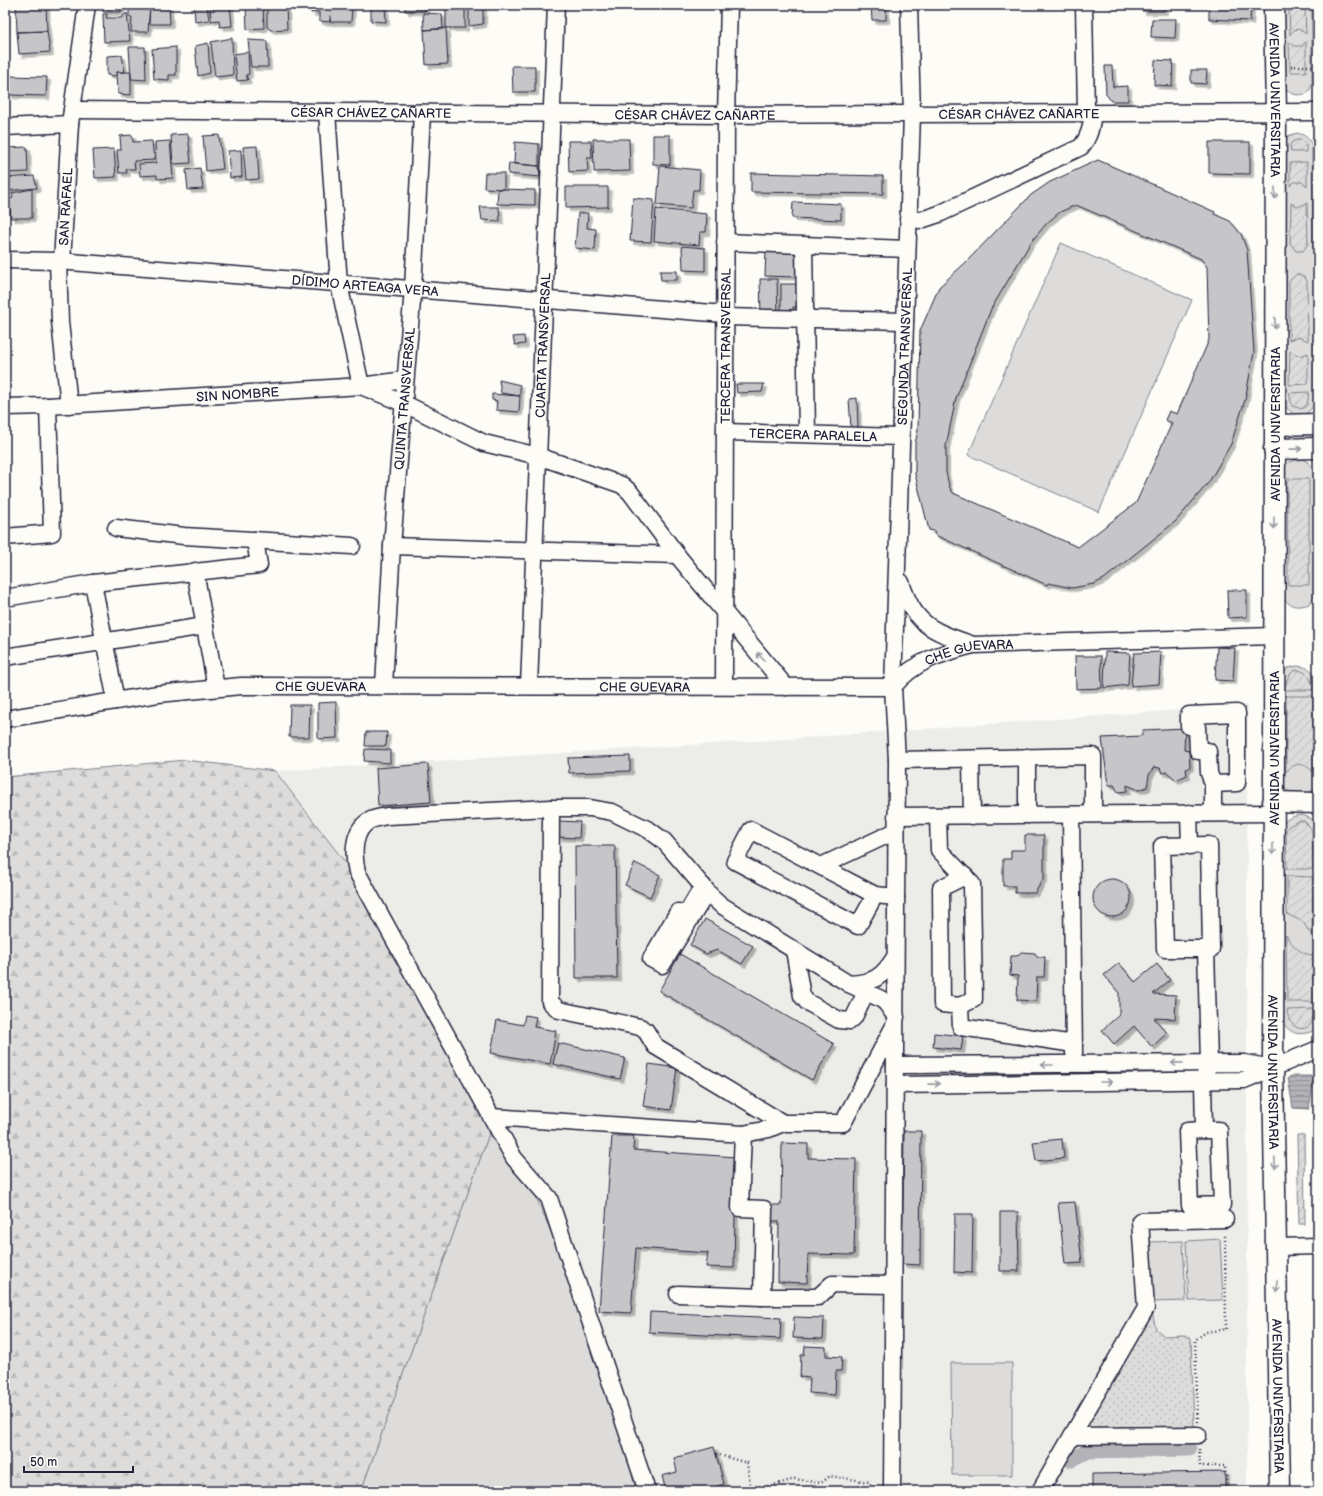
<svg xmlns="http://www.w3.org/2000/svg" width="1323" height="1496" viewBox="0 0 1323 1496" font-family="'Balsamiq Sans',sans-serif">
<defs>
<pattern id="forest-firs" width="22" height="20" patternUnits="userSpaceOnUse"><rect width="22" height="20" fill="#dddcdb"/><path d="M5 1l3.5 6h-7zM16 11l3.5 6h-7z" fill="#bdbcbd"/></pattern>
<pattern id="park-dots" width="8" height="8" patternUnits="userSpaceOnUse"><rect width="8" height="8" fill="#dddcdb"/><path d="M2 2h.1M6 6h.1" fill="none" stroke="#bdbcbd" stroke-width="1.8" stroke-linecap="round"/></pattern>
<pattern id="garden-furrows" width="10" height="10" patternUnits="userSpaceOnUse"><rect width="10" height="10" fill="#dddcdb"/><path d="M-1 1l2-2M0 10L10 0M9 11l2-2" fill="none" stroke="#bdbcbd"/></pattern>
<pattern id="water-rules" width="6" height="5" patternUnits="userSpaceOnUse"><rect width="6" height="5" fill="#b2b2b7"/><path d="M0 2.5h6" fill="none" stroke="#909096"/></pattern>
<filter id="shadow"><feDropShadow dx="3.5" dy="3.5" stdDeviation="0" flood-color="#0004"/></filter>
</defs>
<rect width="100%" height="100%" fill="#fdfcf7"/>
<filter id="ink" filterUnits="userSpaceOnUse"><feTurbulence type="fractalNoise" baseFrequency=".025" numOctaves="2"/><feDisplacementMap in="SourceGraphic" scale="8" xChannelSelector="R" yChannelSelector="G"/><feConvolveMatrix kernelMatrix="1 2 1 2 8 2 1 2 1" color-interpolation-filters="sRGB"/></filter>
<g filter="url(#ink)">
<path fill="#ecece9" d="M1247 705V1491H642L600 1345 498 1109 377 904 275 771 774 740Z"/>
<path fill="#dddcdb" stroke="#807f8b" d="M1283 5H1312V85L1308 93C1298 96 1293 96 1285 88Z
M1297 133C1305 135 1309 138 1312 145L1315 403C1305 421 1292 418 1283 402L1284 145 1288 136Z
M1061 243 1192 300 1099 512 968 455Z
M1302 459 1308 462 1315 473 1316 590 1314 596 1309 604C1298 608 1288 607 1283 596L1284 466 1289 462Z
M1297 666C1309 667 1313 670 1317 681V780L1314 790C1299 798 1290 798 1281 782L1284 673 1288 668Z
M1303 815 1312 819 1318 829V1023L1313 1031C1298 1037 1287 1033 1281 1018L1279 829C1286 818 1291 816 1303 815Z
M498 1109 600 1345 636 1491H361Z
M1220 1239 1223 1300 1189 1301 1186 1241Z
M1183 1241 1186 1301 1152 1302 1149 1242Z
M951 1363H1012V1475H952Z"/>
<path fill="url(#forest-firs)" stroke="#807f8b" d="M185 760 275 771 377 904 498 1109 361 1491H5V777Z"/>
<path fill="url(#park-dots)" stroke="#807f8b" d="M1152 1313 1156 1329 1164 1336 1183 1335 1191 1338 1194 1430 1083 1428Z"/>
<path fill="url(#garden-furrows)" stroke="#807f8b" d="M1305 8 1306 34C1299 28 1294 27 1290 35L1289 10Z
M1306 41V72H1290L1289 42 1295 46H1302Z
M1297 140H1302L1306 144V152H1291L1290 145 1292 142Z
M1307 162V186L1302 182H1294L1290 186V163Z
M1291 203 1298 207 1307 203 1308 244 1303 251H1296L1290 243Z
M1297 274 1304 276 1307 281 1308 341 1299 337 1289 340V281Z
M1290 351 1300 356 1308 353V384L1289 385Z
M1309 392 1307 405 1302 409 1292 406 1289 393Z
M1287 479H1309V585H1288Z
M1297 670C1308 671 1312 680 1313 690H1285C1286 682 1288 672 1297 670Z
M1286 696H1313V772C1305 762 1294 762 1286 772Z
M1298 821H1304L1312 829 1313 869H1287L1286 830 1289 826Z
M1287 876 1313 877 1312 936 1303 922 1287 914Z
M1286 935C1293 946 1300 954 1313 955V1002H1287Z
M1314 1009C1316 1035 1289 1035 1287 1010Z
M1297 1135H1304L1305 1224H1299Z"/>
<path fill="url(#water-rules)" stroke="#787885" d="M1291 1076H1311L1314 1078 1309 1109 1293 1108 1288 1078Z"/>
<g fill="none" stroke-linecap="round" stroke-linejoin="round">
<path stroke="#b2b2b7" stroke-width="15" d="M1071 1460 1088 1451 1189 1449"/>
</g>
<path fill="#c6c6c8" stroke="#22223b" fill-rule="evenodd" filter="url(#shadow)" d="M16 5H46L47 31 17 32Z
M103 5H122L121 12H103Z
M129 5H150L148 32H131L132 17H129Z
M150 5H169L170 24H149Z
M194 5H207L209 20 195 22Z
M210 5H230L232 26 220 27 219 20 211 21Z
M246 5H263L264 28 247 29Z
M267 5H286L287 29 271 30 267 27Z
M288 5H307V6L288 7Z
M311 5H331L330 22 319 21V12L311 13Z
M331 5H352L351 22H330Z
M371 5H385L386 22 371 21Z
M405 5H425V11H405Z
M446 5H465V28H446Z
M469 5H483V24L469 26Z
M871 5H886V20H872Z
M1106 5H1132V6H1106Z
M1142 5H1164V11H1142Z
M1209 5H1251L1250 21 1209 19Z
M127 13 130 41 104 42 103 14H107L106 18H121Z
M423 13 442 14 443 29 424 30Z
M1152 19H1176L1175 38 1151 37Z
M446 28 448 64 426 65 424 30Z
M47 31 50 52 19 54 17 32Z
M232 38 233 75 215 77 211 42Z
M248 40 267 41 268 67H251Z
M208 43 210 73 198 76 195 46Z
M129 47H145L146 80 131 79Z
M176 47V75H169V80L154 79 152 49Z
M248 52 249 74 246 75 248 80 237 81 234 54Z
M122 55 125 72H117L115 76 107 75V56Z
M1155 60 1173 61 1172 86 1154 85Z
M512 66H535V92H513Z
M1105 66H1112L1113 87 1128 86V101H1111L1106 94Z
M1191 70H1207L1206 84 1191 83Z
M117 72H131V95L118 94Z
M8 76 47 77 46 96 9 95Z
M188 134 191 163 173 164 171 135Z
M132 135 133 142 152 141 154 160 134 161 135 169H126L127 173H119L117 150H121L120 136Z
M219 135 223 169 206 171 203 136Z
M653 135H670V165L653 164Z
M593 139H629L630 171 594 172Z
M170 141 173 178 157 179V175L140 176 139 164 156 163 155 142Z
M568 141H591L592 158H587L588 171 569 172Z
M515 142 539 144V166L514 164Z
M1209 142H1250V174L1209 173Z
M257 146 259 179 246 180 243 147Z
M27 147 28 172 5 173V148Z
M114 149 116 177 95 178 93 150Z
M241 150 242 177 230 178 228 151Z
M1098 160 1215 212 1214 214 1230 221 1241 234 1247 250 1254 352 1245 400 1231 444 1209 482 1176 521 1104 579 1094 584 1072 588 1048 583 1047 585 935 535 934 531 929 530 915 474V444L918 430 920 331 939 287 965 263 1031 195 1050 182ZM1076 205 1201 259 1207 267 1209 340 1177 414 1169 411 1165 420 1172 423 1136 503 1078 547 953 493 949 486 946 472V446L956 398 991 309 1031 242 1047 223 1060 212Z
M509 163 539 166 540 177 508 174Z
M660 166 700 170 699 190H693L691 208 657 205Z
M200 168 203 189 188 190 186 170Z
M485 173H504V189L484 188Z
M751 173 883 176V194L751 192Z
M34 176 37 188 5 191V178Z
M566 187H608V207L566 208Z
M32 189V218H11L10 209 6 211 5 200 13 198 12 193Z
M498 189 535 190V205L497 204Z
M633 198 654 200 651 242 630 241Z
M793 202 841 204V220L792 218Z
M480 207H499L500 221 482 220Z
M656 209 707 214 706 232H700L699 245 654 241Z
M578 213H588L587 228 596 229 595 250 575 248Z
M682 246 705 248V271L683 270Z
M766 251 797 253 796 277 765 276Z
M660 271H677V280H661Z
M760 279H777L778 314 761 315Z
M781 284H799L798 307H793V313H781Z
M524 336 525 344 515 345 513 337Z
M499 380 520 385V396L501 393Z
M736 384H764L762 392 737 393Z
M492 394 520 396 519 412 496 410 497 401 492 400Z
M857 398 858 427 851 428 849 399Z
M1227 590H1247V617L1228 618Z
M1217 647 1235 648 1233 681 1215 680Z
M1105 652 1130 653 1128 685 1104 688Z
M1161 652 1159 684 1131 686 1134 653Z
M1075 656H1101L1102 688 1076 689Z
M336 702 337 738 318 739V703Z
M290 705H310L309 737H289Z
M1185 728 1184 750 1189 751 1190 767 1186 769 1187 775 1176 780 1167 772 1162 773 1160 768 1154 767 1149 775 1147 787 1139 790 1127 785V791L1118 792 1114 785H1108L1102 738 1141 736 1143 730Z
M366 732H387L386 746H365Z
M365 749 390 750V763L364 761Z
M630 756V771L569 773 568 758Z
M428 764 431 802 378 806 376 768Z
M559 821 580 822 579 838 558 837Z
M1025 835H1044V877L1035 893H1015V886H1003V859H1011V850H1025Z
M575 846H615L617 978H576Z
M635 863 660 875 650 897 625 885Z
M1093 898a19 19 0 1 1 38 0a19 19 0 1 1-38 0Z
M705 919 753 946 742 964 717 950 706 954 690 945Z
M1021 952 1035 953 1037 957H1045L1044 977H1037L1036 1001 1017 1000 1018 976 1010 975 1011 956H1017Z
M680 954 834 1044 812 1080 659 991Z
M1119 963 1135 982 1157 964 1170 980 1153 994 1176 995 1175 1019 1154 1018 1167 1033 1152 1047 1134 1026 1114 1044 1102 1030 1119 1015V993L1104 975Z
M525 1015 536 1017 534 1027 556 1031 550 1064 491 1053 497 1020 523 1025Z
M934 1033 963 1036 961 1050 933 1047Z
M558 1043 625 1058 620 1079 553 1064Z
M649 1064 677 1068 671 1110 643 1106Z
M904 1131H921L920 1265 902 1264Z
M612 1136H634L633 1150 736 1157 734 1268 706 1267 708 1253 636 1248 631 1313 599 1311Z
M1062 1139 1064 1158 1036 1161 1033 1142Z
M782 1143 808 1144V1158L856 1159 854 1255 808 1254 807 1283 778 1282 779 1221H769V1205H781Z
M1075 1202 1082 1263 1065 1264 1058 1203Z
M1000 1212H1018L1019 1271H1000Z
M955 1214H973L972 1273 954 1272Z
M650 1312 781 1318 780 1339 649 1332Z
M794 1317 824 1318 823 1339 793 1338Z
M805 1346 826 1347V1356L842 1357 841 1371H836L835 1395 809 1393 810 1378 800 1377 801 1355H804Z
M714 1447 724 1484 702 1491H666L662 1476 677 1472 674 1458Z
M1225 1472V1491H1092V1474Z"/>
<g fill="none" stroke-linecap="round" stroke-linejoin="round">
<defs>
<g id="minor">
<path d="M1084 5 1086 113"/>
<path id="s1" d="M72 110 726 115 1318 112"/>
<path d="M327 112 339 284 361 386 403 403 484 443 538 456 622 485 630 492 677 555 786 687"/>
<path d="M5 127 70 124"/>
<path d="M908 219 921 220 939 214 1081 147C1090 136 1091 127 1093 113"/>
<path d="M725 242 907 249"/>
<path d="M804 246 807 433"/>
<path id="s2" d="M5 260 58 261 725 314"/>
<path d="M725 317 905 321"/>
<path id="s3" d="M69 405 60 322 58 261 62 262 70 124 87 5"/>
<path id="s4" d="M5 407 48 406 361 386 405 380"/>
<path id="s5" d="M725 432 901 437"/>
<path d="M116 528 184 536 352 546"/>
<path d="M5 537 52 533 48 406"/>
<path d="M392 546 677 555"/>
<path d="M195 571 216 688"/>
<path d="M901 582C914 626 933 631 973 645"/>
<path d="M93 583 116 701"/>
<path d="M5 598 93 583 259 565 255 540"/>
<path d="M5 657 205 626"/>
<path id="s6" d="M384 685 392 546 413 289 422 113"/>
<path id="s7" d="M529 686 556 5"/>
<path id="s8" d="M724 686 726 115 729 5"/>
<path id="s9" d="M893 687C914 661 942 653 973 645L1274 636"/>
<path id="s10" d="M5 719 158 694 241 686 893 687"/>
<path d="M1027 757V815"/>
<path d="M971 759 972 816"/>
<path d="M897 760 1093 756V814"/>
<path d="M551 808 550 1002 559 1010 640 1027 646 1031 655 1046 783 1123H843L894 1026"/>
<path d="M1189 813 1190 846"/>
<path d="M1213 813V784L1209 773 1208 751H1198L1197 727 1189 726V715L1237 713V783L1213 784"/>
<path d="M1071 815 1074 1053"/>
<path d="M896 816 1273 813"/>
<path d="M938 816 939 850 972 884 974 999 960 1006"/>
<path d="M1209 845 1211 949H1165L1162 846Z"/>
<path d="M821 866 896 831"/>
<path d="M965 876 941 888 942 1004 960 1006 961 1027 1074 1044"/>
<path d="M703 886 685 916 678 912 651 959 662 965 707 892"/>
<path d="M875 895 858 926 735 861 751 830 875 895 896 897"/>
<path d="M794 950 802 996 807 1002 839 1020 850 1021 854 1017 866 992"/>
<path d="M849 984C873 983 882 978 895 957"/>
<path d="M895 1065 1244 1063 1273 1068"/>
<path d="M895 1085 1244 1080 1318 1049"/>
<path d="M491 1117 743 1134 769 1129 783 1123"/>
<path d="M1204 1130H1219L1222 1205 1190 1206 1187 1131Z"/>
<path d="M1204 1130 1203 1081 1209 1063 1206 948"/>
<path d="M743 1134 740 1208 764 1209 762 1297"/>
<path d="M1277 1247 1318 1246"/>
<path d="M678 1294 762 1297H818L832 1284 893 1285"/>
<path d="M1072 1436 1198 1435"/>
<path d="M647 1491 549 1198 514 1158 357 872C353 855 352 829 371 820 376 818 382 817 387 816L551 808H590L612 812 649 830 664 841 711 896 721 905 849 984 881 999 886 1003 896 1017"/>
<path id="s11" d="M892 1491 897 760 893 687 912 114 909 5"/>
<path d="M1040 1491 1146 1308 1140 1221 1225 1219"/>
</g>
<g id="major">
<path id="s12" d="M1274 5 1276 112 1273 1068 1280 1491"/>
<path d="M1275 425 1318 424"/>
<path d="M1274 449 1318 448"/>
<path d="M1273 802 1318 803"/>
</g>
</defs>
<use href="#minor" stroke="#22223b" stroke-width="19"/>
<use href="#major" stroke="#22223b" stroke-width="23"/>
<path stroke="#22223b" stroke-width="2.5" stroke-dasharray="1 3" stroke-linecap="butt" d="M1291 66H1318
M1198 1422 1195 1340 1206 1332 1226 1329 1225 1234
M1199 1449 1200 1466H1225L1227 1491
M716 1454 747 1463 751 1491
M752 1491 795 1479 821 1483 830 1476 870 1482 872 1491"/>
<use href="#minor" stroke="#fdfcf7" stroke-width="16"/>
<use href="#major" stroke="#fdfcf7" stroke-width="20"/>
</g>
<defs><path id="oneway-shaft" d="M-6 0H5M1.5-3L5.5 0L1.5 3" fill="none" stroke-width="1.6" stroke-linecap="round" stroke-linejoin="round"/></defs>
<g stroke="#9a9aa2">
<use href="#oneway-shaft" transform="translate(1275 193) rotate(90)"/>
<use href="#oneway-shaft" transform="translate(1275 323) rotate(90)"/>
<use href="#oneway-shaft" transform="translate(1296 449) rotate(-1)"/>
<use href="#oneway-shaft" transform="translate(1274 523) rotate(90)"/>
<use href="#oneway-shaft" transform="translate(761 657) rotate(-130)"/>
<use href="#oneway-shaft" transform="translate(1273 849) rotate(90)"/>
<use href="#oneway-shaft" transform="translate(1177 1063) rotate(179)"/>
<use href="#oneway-shaft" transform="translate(1047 1065) rotate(180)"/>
<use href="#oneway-shaft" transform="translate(1106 1082)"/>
<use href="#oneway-shaft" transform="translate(934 1084) rotate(-1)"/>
<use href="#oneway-shaft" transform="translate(1275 1163) rotate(89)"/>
<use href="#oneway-shaft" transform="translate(1277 1286) rotate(89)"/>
</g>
</g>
<g text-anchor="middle" stroke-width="3" stroke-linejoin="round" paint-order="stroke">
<g font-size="13" fill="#22223b" stroke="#fdfcf7">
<text dy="5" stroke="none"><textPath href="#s12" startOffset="95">AVENIDA UNIVERSITARIA</textPath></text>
<text dy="5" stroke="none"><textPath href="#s1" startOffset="299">CÉSAR CHÁVEZ CAÑARTE</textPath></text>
<text dy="5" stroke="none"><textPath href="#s1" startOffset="947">CÉSAR CHÁVEZ CAÑARTE</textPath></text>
<text dy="5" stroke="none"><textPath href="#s1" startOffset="623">CÉSAR CHÁVEZ CAÑARTE</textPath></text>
<text dy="5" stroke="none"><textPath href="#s3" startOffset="204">SAN RAFAEL</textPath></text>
<text dy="5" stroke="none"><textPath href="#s2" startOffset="361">DÍDIMO ARTEAGA VERA</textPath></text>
<text dy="5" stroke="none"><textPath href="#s7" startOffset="341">CUARTA TRANSVERSAL</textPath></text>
<text dy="5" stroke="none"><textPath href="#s8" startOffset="340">TERCERA TRANSVERSAL</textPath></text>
<text dy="5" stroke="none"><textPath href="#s11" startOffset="1145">SEGUNDA TRANSVERSAL</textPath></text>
<text dy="5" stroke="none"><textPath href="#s4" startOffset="233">SIN NOMBRE</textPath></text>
<text dy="5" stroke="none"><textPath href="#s6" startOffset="287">QUINTA TRANSVERSAL</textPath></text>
<text transform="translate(1275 424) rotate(-90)" y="5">AVENIDA UNIVERSITARIA</text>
<text dy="5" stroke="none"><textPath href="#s5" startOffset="88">TERCERA PARALELA</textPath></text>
<text dy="5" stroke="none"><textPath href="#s9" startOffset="87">CHE GUEVARA</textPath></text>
<text dy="5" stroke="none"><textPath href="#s10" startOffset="318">CHE GUEVARA</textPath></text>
<text dy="5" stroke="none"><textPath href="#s10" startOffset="642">CHE GUEVARA</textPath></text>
<text transform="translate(1274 748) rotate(-90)" y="5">AVENIDA UNIVERSITARIA</text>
<text dy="5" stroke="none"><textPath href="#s12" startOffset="1067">AVENIDA UNIVERSITARIA</textPath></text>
<text dy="5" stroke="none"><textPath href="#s12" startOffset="1391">AVENIDA UNIVERSITARIA</textPath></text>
</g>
</g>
<rect width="1323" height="1496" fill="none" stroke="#fdfcf7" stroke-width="20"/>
<rect x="10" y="10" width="1303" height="1476" fill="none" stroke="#22223b" stroke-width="1.5" filter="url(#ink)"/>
<path d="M24 1466v6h109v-6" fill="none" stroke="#22223b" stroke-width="2"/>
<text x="30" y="1466" font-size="12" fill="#22223b" stroke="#fdfcf7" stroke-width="3" paint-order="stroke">50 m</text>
</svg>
